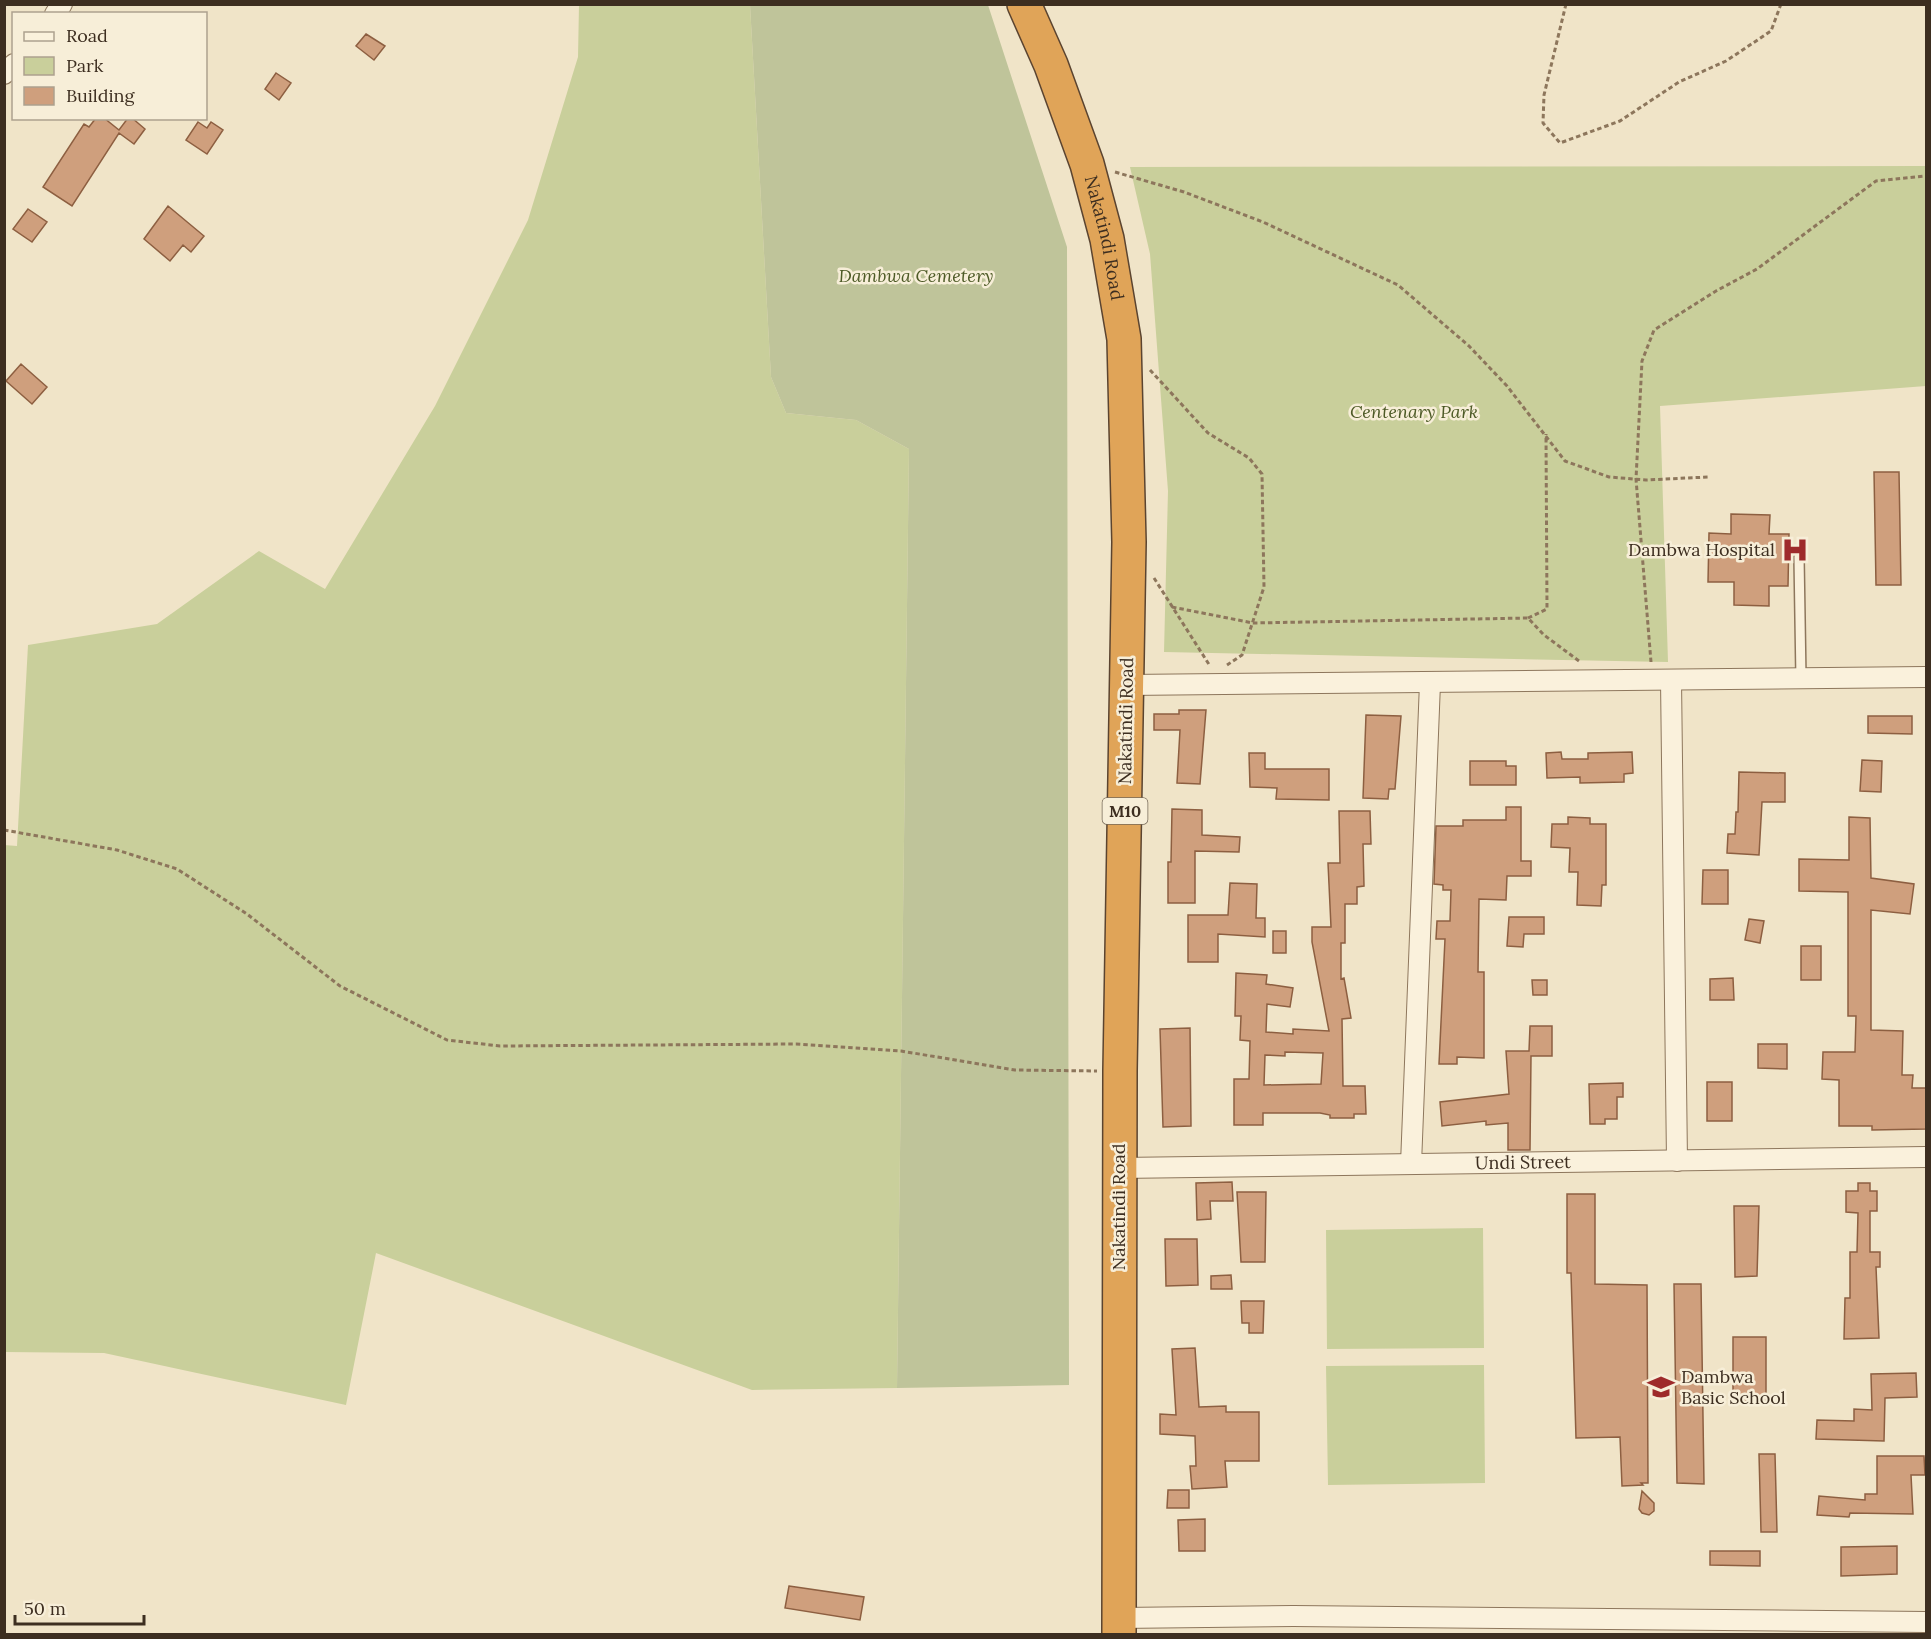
<svg xmlns="http://www.w3.org/2000/svg" width="1931" height="1639" viewBox="0 0 1931 1639" font-family="Lora,serif">
<rect width="100%" height="100%" fill="#f0e4c8"/>
<path fill="#c9cf9b" d="M579 5H750L771 377 786 413 856 420 909 449 897 1388 752 1390 376 1253 346 1405 104 1353 5 1352 4 845 17 846 28 645 157 624 259 551 325 589 435 406 528 220 578 57Z
M1926 166V386L1660 406 1668 662 1164 652 1168 491 1150 254 1130 167Z
M1483 1228 1484 1348 1327 1349 1326 1230Z
M1484 1365 1485 1483 1328 1485 1326 1366Z"/>
<path fill="#bfc49a" d="M750 5H988L1067 247 1069 1385 897 1388 909 449 856 420 786 413 771 377Z"/>
<path fill="#cf9f7d" stroke="#8d5f41" stroke-width="1.5" fill-rule="evenodd" d="M366 34 385 46 374 60 356 46Z
M276 73 291 83 279 100 265 89Z
M96 118H104L119 130 128 118H132L145 129 134 144 119 133 72 206 43 187 84 124 89 127Z
M198 122 207 128 211 122 223 130 207 154 186 140Z
M168 206 204 236 191 252 183 245 170 261 144 239Z
M28 209 47 222 32 242 13 229Z
M21 364 47 387 32 404 6 381Z
M1874 472H1899L1901 585H1876Z
M1731 514 1770 515 1769 534H1789L1788 586H1769V606L1734 605V582H1708L1709 533 1731 534Z
M1179 710H1206L1200 784 1177 783 1180 730H1154V714H1179Z
M1366 715 1401 716 1395 789H1389L1388 799 1363 798Z
M1868 716H1912V734L1868 733Z
M1561 752 1562 759H1588V753L1632 752 1633 773 1624 774V782L1580 783V777L1547 778 1546 753Z
M1249 753H1265V769H1329V800L1276 799 1277 788 1250 787Z
M1862 760 1882 761 1881 792 1860 791Z
M1470 761H1506V766H1516V785H1470Z
M1739 772 1785 773V802H1762L1759 855 1727 853 1728 834H1735L1736 812H1738Z
M1506 807H1521V861H1531V876H1507L1506 900 1479 899 1478 972H1484V1058L1457 1057V1064H1439L1445 939H1436L1437 921H1450L1451 890H1443V885L1434 884 1436 826H1463V820H1506Z
M1172 809 1202 810V835L1240 837 1239 852 1195 851V903H1168V862H1171Z
M1339 811H1370L1371 844H1363L1364 886 1357 887V904H1345V943H1341V979L1344 978 1351 1018 1342 1019 1343 1086H1365L1366 1114H1354V1118H1330V1115L1320 1113H1263V1125H1234V1079H1249L1250 1041 1240 1040 1241 1016H1235L1236 973 1267 975 1266 984 1293 988 1290 1007 1267 1004 1266 1032 1293 1034V1029L1329 1031 1312 942V927H1331L1328 863H1340ZM1285 1052 1323 1053 1321 1084 1264 1085 1265 1055 1285 1056Z
M1568 817 1590 818V824H1606V885H1602L1601 906 1577 905 1578 872H1569L1570 848 1551 847 1552 824H1568Z
M1849 817 1870 818 1871 878 1914 884 1910 914 1871 910V1030L1903 1031 1902 1075H1913L1912 1088H1926V1129L1872 1130V1126H1839V1080L1822 1079 1823 1052H1855L1856 1016H1848V892L1799 891V859L1849 860Z
M1703 870H1728V904H1702Z
M1230 883 1257 884 1256 918H1265V937L1218 934V962H1188V915H1228Z
M1509 917H1544V934H1524L1523 947 1507 946Z
M1749 919 1764 921 1760 943 1745 940Z
M1273 931H1286V953H1273Z
M1801 946H1821V980H1801Z
M1733 978 1734 1000H1710V979Z
M1532 980H1547V995H1533Z
M1530 1026H1552V1056H1531L1530 1150H1508V1123L1486 1125V1121L1442 1126 1440 1102 1509 1094 1506 1051H1529Z
M1190 1028 1191 1126 1163 1127 1160 1029Z
M1758 1044H1787V1069L1758 1068Z
M1707 1082H1732V1121H1707Z
M1623 1083V1097H1617V1119H1605V1124H1590L1589 1084Z
M1232 1182 1233 1201H1210L1211 1219 1197 1220 1196 1183Z
M1858 1183H1870V1191H1877V1211H1870V1252H1880V1267H1876L1879 1338 1844 1339 1845 1298H1850V1252H1857L1858 1213 1846 1212V1191H1858Z
M1237 1192H1266L1265 1262H1241Z
M1567 1194H1595V1284L1647 1285 1648 1483H1641L1643 1485 1622 1486 1620 1437 1576 1438 1571 1273H1567Z
M1734 1206H1759L1757 1276 1735 1277Z
M1165 1239H1197L1198 1285 1166 1286Z
M1231 1275 1232 1289H1211V1276Z
M1674 1284H1701L1704 1484 1677 1483Z
M1241 1301H1264L1263 1333H1249V1323H1242Z
M1733 1337H1766V1401H1733Z
M1195 1348 1199 1407 1226 1406V1412H1259V1461H1225L1227 1487 1192 1489 1190 1466H1196L1195 1436 1160 1434V1414L1176 1415 1172 1349Z
M1916 1373 1917 1397 1885 1398 1884 1441 1816 1439 1817 1420 1854 1421V1409L1872 1410 1871 1374Z
M1759 1454H1775L1777 1532H1761Z
M1877 1456H1924L1925 1475H1911L1913 1514 1850 1513 1849 1517 1817 1515 1819 1496 1865 1500V1494H1877Z
M1168 1490H1189V1508H1167Z
M1642 1491 1654 1503V1511L1649 1515 1642 1513 1639 1509Z
M1205 1519V1551H1179L1178 1520Z
M1897 1546V1574L1841 1576V1547Z
M1710 1551H1760V1566L1710 1565Z
M789 1586 864 1597 860 1620 785 1608Z"/>
<g fill="none" stroke-linecap="round" stroke-linejoin="round">
<defs>
<path id="lane" d="M1799 557 1801 679"/>
<g id="street">
<path d="M55 14 62 4"/>
<path d="M4 74 14 64"/>
<path d="M1671 680 1677 1161"/>
<path d="M1127 685 1926 677"/>
<path d="M1411 1164 1430 683"/>
<path id="s1" d="M1119 1168 1926 1157"/>
<path d="M1119 1618 1293 1616 1926 1622"/>
</g>
<g id="highway">
<path id="s2" d="M1024 4 1051 65 1087 164 1107 239 1124 339 1129 542 1120 1071 1119 1634"/>
</g>
</defs>
<use href="#lane" stroke="#8d765c" stroke-width="12"/>
<use href="#street" stroke="#8d765c" stroke-width="22"/>
<use href="#highway" stroke="#5b4430" stroke-width="36"/>
<path stroke="#8d765c" stroke-width="3" stroke-dasharray="4.5 3" stroke-linecap="butt" d="M1566 4 1544 95 1543 123 1560 143 1620 121 1679 82 1726 61 1771 31 1781 4
M1115 172 1184 192 1263 222 1398 285 1469 346 1507 386 1565 461 1609 477 1646 480 1708 477
M1150 370 1208 433 1249 458 1262 474 1264 587 1242 655 1227 665
M1154 578 1210 666
M1172 607 1253 623 1528 618 1544 635 1579 661
M1528 618 1547 609 1546 434
M1651 662 1636 479 1642 361 1654 330 1716 291 1757 269 1876 181 1926 176
M4 830 117 850 177 869 247 914 340 986 447 1040 500 1046 796 1044 901 1051 1015 1070 1097 1071"/>
<use href="#lane" stroke="#faf1dc" stroke-width="9"/>
<use href="#street" stroke="#faf1dc" stroke-width="20"/>
<use href="#highway" stroke="#e0a458" stroke-width="33"/>
</g>
<defs>
<symbol id="hospital-bare" viewBox="-9 -9 18 18"><path d="M-5-5h3v3.5h4V-5h3V5h-3V1.5h-4V5h-3Z" fill="#9e2a2b" stroke="#f7eed8" stroke-width="2.5" paint-order="stroke"/></symbol>
<symbol id="school-bare" viewBox="-9 -9 18 18"><path d="M0-5L7-2L0 1L-7-2ZM-4 1L0 2.5L4 1V4Q0 6-4 4Z" fill="#9e2a2b" stroke="#f7eed8" stroke-width="2.5" paint-order="stroke"/></symbol>
</defs>
<g fill-rule="evenodd">
<use href="#hospital-bare" x="1776" y="531" width="38" height="38"/>
<use href="#school-bare" x="1642" y="1368" width="38" height="38"/>
</g>
<g text-anchor="middle" stroke-width="5" stroke-linejoin="round" paint-order="stroke">
<rect fill="#f7eed8" stroke="#756857" stroke-width="1.5" x="1102.5" y="798" width="45" height="26" rx="4.5"/>
<g font-size="16" font-weight="bold" fill="#3d2e20">
<text x="1125" y="817">M10</text>
</g>
<g font-size="18" fill="#3d2e20" stroke="#f7eed8">
<text dy="6" stroke="none"><textPath href="#s2" startOffset="248">Nakatindi Road</textPath></text>
<text transform="translate(1126 721) rotate(-89)" y="6">Nakatindi Road</text>
<text dy="6" stroke="none"><textPath href="#s1" startOffset="404">Undi Street</textPath></text>
<text transform="translate(1119 1207) rotate(-90)" y="6">Nakatindi Road</text>
</g>
<g font-size="18" font-style="italic" fill="#4d5a26" stroke="#f7eed8">
<text x="916" y="282">Dambwa Cemetery</text>
<text x="1414" y="418">Centenary Park</text>
</g>
<g font-size="18" fill="#3d2e20" stroke="#f7eed8" text-anchor="end">
<text x="1775" y="556">Dambwa Hospital</text>
<text x="1681" y="1383" text-anchor="start">Dambwa<tspan x="1681" dy="21">Basic School</tspan></text>
</g>
</g>
<rect width="1931" height="1639" fill="none" stroke="#3d2e20" stroke-width="12"/>
<rect x="12" y="12" width="195" height="108" fill="#f7eed8" stroke="#ada18e" stroke-width="1.5"/>
<rect x="24" y="32" width="30" height="9" fill="#faf1dc" stroke="#ada18e" stroke-width="1.5"/>
<text x="66" y="42" font-size="18" fill="#3d2e20">Road</text>
<rect x="24" y="57" width="30" height="18" fill="#c9cf9b" stroke="#ada18e" stroke-width="1.5"/>
<text x="66" y="72" font-size="18" fill="#3d2e20">Park</text>
<rect x="24" y="87" width="30" height="18" fill="#cf9f7d" stroke="#ada18e" stroke-width="1.5"/>
<text x="66" y="102" font-size="18" fill="#3d2e20">Building</text>
<path d="M15 1615v9h129v-9" fill="none" stroke="#3d2e20" stroke-width="3"/>
<text x="24" y="1615" font-size="18" fill="#3d2e20" stroke="#f7eed8" stroke-width="4.5" paint-order="stroke">50 m</text>
</svg>
